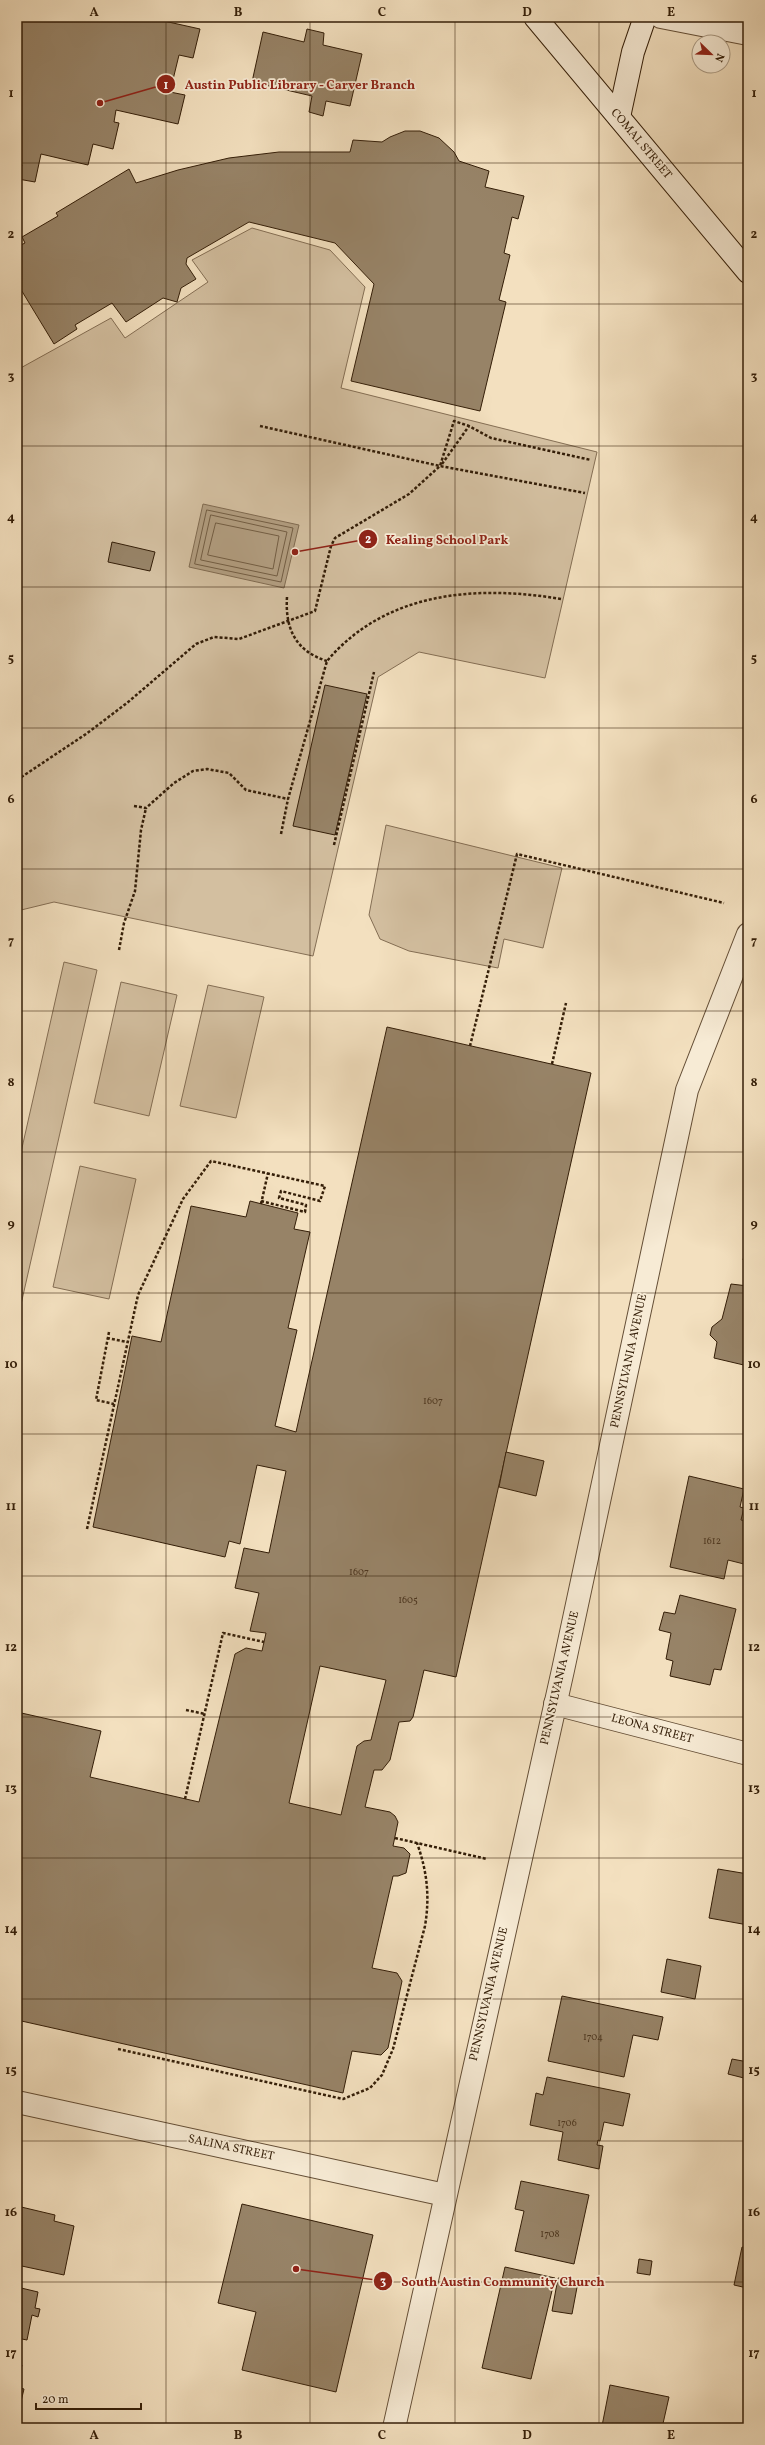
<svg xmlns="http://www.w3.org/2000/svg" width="765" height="2445" font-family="Vollkorn,serif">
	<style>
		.green { fill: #d3bfa0; stroke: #846e54 }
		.water { fill: #b29e81; stroke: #806b51 }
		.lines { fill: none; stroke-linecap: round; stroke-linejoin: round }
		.shore { stroke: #735e44; stroke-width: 1 }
		.building { fill: #978367; stroke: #341e08; fill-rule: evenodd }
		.street-casing { stroke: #644e36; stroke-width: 24 }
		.secondary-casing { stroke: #341e08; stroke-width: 24 }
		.path { stroke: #341e08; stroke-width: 2.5; stroke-dasharray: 3 2; stroke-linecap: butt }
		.street { stroke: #f7ebd5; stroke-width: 22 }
		.secondary { stroke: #f7ebd5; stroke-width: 22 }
		.grid { fill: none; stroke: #341e08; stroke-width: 1; stroke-opacity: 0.55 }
		.labels { text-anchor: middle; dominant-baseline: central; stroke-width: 3.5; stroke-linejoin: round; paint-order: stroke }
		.number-label { font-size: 10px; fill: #4d3720 }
		.street-label { font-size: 12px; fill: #341e08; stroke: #f7ebd5 }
		.leader { fill: none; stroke: #8f2418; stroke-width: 1.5 }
		.callout-dot { fill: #8f2418; stroke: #f7ebd5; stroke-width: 1.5 }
		.mark-label { font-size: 12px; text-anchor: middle; font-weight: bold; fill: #fff }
		.callout-label { font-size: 13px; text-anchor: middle; font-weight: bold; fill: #8f2418; stroke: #f7ebd5; stroke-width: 3.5; stroke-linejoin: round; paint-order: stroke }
		.neatline { fill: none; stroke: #341e08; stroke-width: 1.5 }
		.grid-label { font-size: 13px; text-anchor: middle; font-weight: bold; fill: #341e08 }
	</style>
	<rect width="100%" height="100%" fill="#f3e0bf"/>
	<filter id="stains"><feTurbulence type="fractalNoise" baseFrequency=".005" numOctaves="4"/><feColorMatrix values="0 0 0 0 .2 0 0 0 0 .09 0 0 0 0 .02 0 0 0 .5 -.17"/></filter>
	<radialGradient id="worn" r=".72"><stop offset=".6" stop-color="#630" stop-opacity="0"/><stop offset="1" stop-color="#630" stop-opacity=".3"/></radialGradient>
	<g class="green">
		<polygon points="252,228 330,250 365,287 341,388 597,452 545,678 419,652 378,677 313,956 54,902 17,911 17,370 111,318 125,338 208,282 192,260"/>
		<polygon points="386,825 562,868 543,948 504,939 498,968 409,951 380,939 369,915"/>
		<polygon points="64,962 97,970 17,1322 17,1170"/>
		<polygon points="121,982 177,995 149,1116 94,1103"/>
		<polygon points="208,985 264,997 236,1118 180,1106"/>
		<polygon points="80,1166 136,1179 109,1299 53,1287"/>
	</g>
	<polygon class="water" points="203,504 299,525 284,588 189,567"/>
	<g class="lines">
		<g class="shore">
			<polygon points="207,510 293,528 281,582 195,564"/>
			<polygon points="211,515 287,532 277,576 201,560"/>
			<polygon points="216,523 279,536 273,569 208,555"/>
		</g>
	</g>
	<g class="building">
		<polygon points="17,17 146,17 200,29 193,58 179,55 170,92 185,95 178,124 116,110 114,122 119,123 113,149 93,144 88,165 41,154 35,182 18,179 22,165 17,164"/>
		<polygon points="307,29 324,33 323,45 362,54 350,106 326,101 323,116 309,112 312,96 252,82 263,32 304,42"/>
		<polygon points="405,131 420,131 439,138 454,152 459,161 489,171 485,187 524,196 518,219 512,217 504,253 510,255 499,300 506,302 480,411 351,381 374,284 335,243 249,222 187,258 186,264 196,279 181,288 177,302 163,298 126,322 112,303 75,325 77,329 54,344 17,283 17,247 25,243 22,237 58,216 56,213 129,169 136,183 178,170 229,158 279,152 350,152 353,140 382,142 390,137"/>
		<polygon points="112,542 155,552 150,571 108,562"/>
		<polygon points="325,685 367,694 335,835 293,826"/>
		<path d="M387,1027L591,1073L456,1677L424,1670L413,1717L410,1721L399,1722L390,1760L382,1770H374L365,1807L390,1812L395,1816L398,1822L393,1846L404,1848L410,1854L406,1873L398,1876H393L372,1968L397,1973L402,1981L388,2048L381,2055L352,2051L343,2093L17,2020V1712L101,1731L90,1777L199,1802L235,1654L246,1648L262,1651L266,1633L250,1631L259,1593L235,1588L244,1548L269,1553L286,1471L257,1465L240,1544L229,1541L225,1557L93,1527L132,1336L161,1342L191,1206L246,1217L250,1201L298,1213L294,1229L310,1232L288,1328L297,1330L275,1426L296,1432ZM320,1666L386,1680L371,1740L364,1741L357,1746L341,1815L289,1803Z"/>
		<polygon points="748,1238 748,1261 743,1260"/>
		<polygon points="731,1284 748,1286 748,1366 714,1358 717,1342 710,1335 712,1327 722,1319"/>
		<polygon points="506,1452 544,1461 536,1496 499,1487"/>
		<polygon points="689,1476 744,1489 740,1507 744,1508 741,1520 748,1521 748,1565 728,1560 724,1579 670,1567"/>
		<polygon points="680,1595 736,1609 721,1670 714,1669 710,1685 670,1676 673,1661 666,1659 671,1633 659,1630 664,1612 675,1614"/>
		<polygon points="718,1869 748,1874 748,1925 709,1918"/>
		<polygon points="667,1959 701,1966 695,1999 661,1992"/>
		<polygon points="562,1996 663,2017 658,2040 633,2035 624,2077 548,2061"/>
		<polygon points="732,2059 748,2062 748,2079 728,2074"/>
		<polygon points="547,2077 630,2094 623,2126 604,2122 600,2141 598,2140 597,2145 603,2146 599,2169 558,2160 563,2132 530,2125 536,2093 543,2095"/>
		<polygon points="521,2181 589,2195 574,2264 515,2251 524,2211 515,2209"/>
		<polygon points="242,2204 373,2235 336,2392 242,2370 256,2312 218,2303"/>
		<polygon points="17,2206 55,2215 54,2221 74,2226 64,2275 17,2265"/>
		<polygon points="742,2247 748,2248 747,2288 734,2285"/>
		<polygon points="639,2259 652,2261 650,2275 637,2273"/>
		<polygon points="505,2267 555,2278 531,2379 482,2368"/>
		<polygon points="558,2278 578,2282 572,2314 552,2311"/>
		<polygon points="17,2287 38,2292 35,2308 40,2309 38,2317 32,2315 27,2340 17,2338"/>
		<polygon points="17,2364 22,2365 17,2387 24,2389 17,2418"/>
		<polygon points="610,2385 669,2397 662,2428 613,2428 602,2426"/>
	</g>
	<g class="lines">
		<defs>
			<g id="street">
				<polyline points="661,17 748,34"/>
				<polyline points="555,1704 748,1754"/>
				<polyline points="17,2102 445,2195"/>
				<polyline points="394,2428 563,1670 687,1090 748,934"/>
			</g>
			<g id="secondary">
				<polyline points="535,17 748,272"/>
				<polyline points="619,117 633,52 645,17"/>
			</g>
		</defs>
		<use href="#street" class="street-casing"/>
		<use href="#secondary" class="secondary-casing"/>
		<g class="path">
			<polyline points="260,426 440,466 585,493"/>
			<polyline points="442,464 469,426"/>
			<path d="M287,597C285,628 295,651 327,661"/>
			<polyline points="17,780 86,734 127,703 196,644 214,637 239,639 315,611 331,546 335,538 409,494 440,466 454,421 469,426 491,438 591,460"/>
			<polyline points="134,806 146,808 174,783 193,771 207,769 229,773 246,790 288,799"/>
			<path d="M281,834L288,799L327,661C386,591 477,585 561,599"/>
			<polyline points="334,845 374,672"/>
			<polyline points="119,950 124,923 135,891 141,830 146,808"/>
			<polyline points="470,1046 517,854 724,903"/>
			<polyline points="552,1064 566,1003"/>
			<polyline points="261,1204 268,1173"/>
			<polyline points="109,1332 96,1400 114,1404"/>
			<polyline points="107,1338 127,1342"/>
			<polyline points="87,1529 138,1295 183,1199 211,1161 325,1186 320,1201 281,1191 279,1198 306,1205 305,1212 261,1201"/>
			<polyline points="186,1710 205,1714"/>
			<polyline points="185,1799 223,1633 264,1642"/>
			<polyline points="395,1838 487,1859"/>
			<path d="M118,2049L343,2099L370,2088L382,2075L393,2049L425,1926C430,1896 427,1871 417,1843"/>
		</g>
		<use href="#street" class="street"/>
		<use href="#secondary" class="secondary"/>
	</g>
	<path class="grid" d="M166,17V2428M310,17V2428M455,17V2428M599,17V2428M17,163H748M17,304H748M17,446H748M17,587H748M17,728H748M17,869H748M17,1011H748M17,1152H748M17,1293H748M17,1434H748M17,1576H748M17,1717H748M17,1858H748M17,1999H748M17,2141H748M17,2282H748"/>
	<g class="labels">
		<g class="number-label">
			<text x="433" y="1401">1607</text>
			<text x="712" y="1541">1612</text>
			<text x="359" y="1572">1607</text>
			<text x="408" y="1600">1605</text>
			<text x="593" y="2037">1704</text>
			<text x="567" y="2123">1706</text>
			<text x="550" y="2234">1708</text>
		</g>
		<g class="street-label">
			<text transform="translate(641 144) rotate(50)">COMAL STREET</text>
			<text transform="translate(629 1361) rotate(-78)">PENNSYLVANIA AVENUE</text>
			<text transform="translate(560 1678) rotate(-77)">PENNSYLVANIA AVENUE</text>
			<text transform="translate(652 1729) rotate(15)">LEONA STREET</text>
			<text transform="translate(489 1994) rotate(-77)">PENNSYLVANIA AVENUE</text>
			<text transform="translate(231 2148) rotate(12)">SALINA STREET</text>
		</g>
	</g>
	<path class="leader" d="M100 103L166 84M295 552L368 539M296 2269L383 2281"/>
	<g class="callout-dot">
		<circle cx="100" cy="103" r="4"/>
		<circle cx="295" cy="552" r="4"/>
		<circle cx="296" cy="2269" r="4"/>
		<circle cx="166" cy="84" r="10"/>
		<circle cx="368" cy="539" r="10"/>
		<circle cx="383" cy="2281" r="10"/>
	</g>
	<g class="mark-label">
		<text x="166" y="89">1</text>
		<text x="368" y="543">2</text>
		<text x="383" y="2285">3</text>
	</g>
	<g class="callout-label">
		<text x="300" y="89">Austin Public Library - Carver Branch</text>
		<text x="447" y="544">Kealing School Park</text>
		<text x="503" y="2286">South Austin Community Church</text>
	</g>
	<rect width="765" height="2445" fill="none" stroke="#f3e0bf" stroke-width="44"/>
	<g transform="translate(711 54) rotate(113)"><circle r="19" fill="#f7ebd5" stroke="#a99983"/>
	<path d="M0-3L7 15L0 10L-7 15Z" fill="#8f2418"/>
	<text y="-6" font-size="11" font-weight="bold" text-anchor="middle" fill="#341e08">N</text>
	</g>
	<path d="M36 2403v6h105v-6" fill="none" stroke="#341e08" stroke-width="2"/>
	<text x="42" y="2403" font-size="12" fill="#341e08" stroke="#f7ebd5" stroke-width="3" paint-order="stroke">20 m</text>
	<rect x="22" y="22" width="721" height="2401" class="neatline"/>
	<g class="grid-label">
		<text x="94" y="16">A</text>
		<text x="238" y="16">B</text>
		<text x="382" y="16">C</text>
		<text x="527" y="16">D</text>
		<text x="671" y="16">E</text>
		<text x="11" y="97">1</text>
		<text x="754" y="97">1</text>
		<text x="11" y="238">2</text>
		<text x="754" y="238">2</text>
		<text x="11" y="380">3</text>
		<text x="754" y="380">3</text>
		<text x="11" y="521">4</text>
		<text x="754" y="521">4</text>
		<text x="11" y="662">5</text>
		<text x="754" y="662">5</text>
		<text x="11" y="803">6</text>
		<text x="754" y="803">6</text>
		<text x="11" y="945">7</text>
		<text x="754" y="945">7</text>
		<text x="11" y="1086">8</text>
		<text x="754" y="1086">8</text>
		<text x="11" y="1227">9</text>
		<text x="754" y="1227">9</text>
		<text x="11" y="1368">10</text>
		<text x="754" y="1368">10</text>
		<text x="11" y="1510">11</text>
		<text x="754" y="1510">11</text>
		<text x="11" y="1651">12</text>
		<text x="754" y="1651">12</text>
		<text x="11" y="1792">13</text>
		<text x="754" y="1792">13</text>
		<text x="11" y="1933">14</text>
		<text x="754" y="1933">14</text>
		<text x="11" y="2074">15</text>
		<text x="754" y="2074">15</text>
		<text x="11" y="2216">16</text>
		<text x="754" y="2216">16</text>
		<text x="11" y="2357">17</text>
		<text x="754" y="2357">17</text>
		<text x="94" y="2439">A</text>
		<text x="238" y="2439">B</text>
		<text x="382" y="2439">C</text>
		<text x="527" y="2439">D</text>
		<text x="671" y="2439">E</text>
	</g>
	<rect width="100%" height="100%" filter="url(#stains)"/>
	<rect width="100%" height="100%" fill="url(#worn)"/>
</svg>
